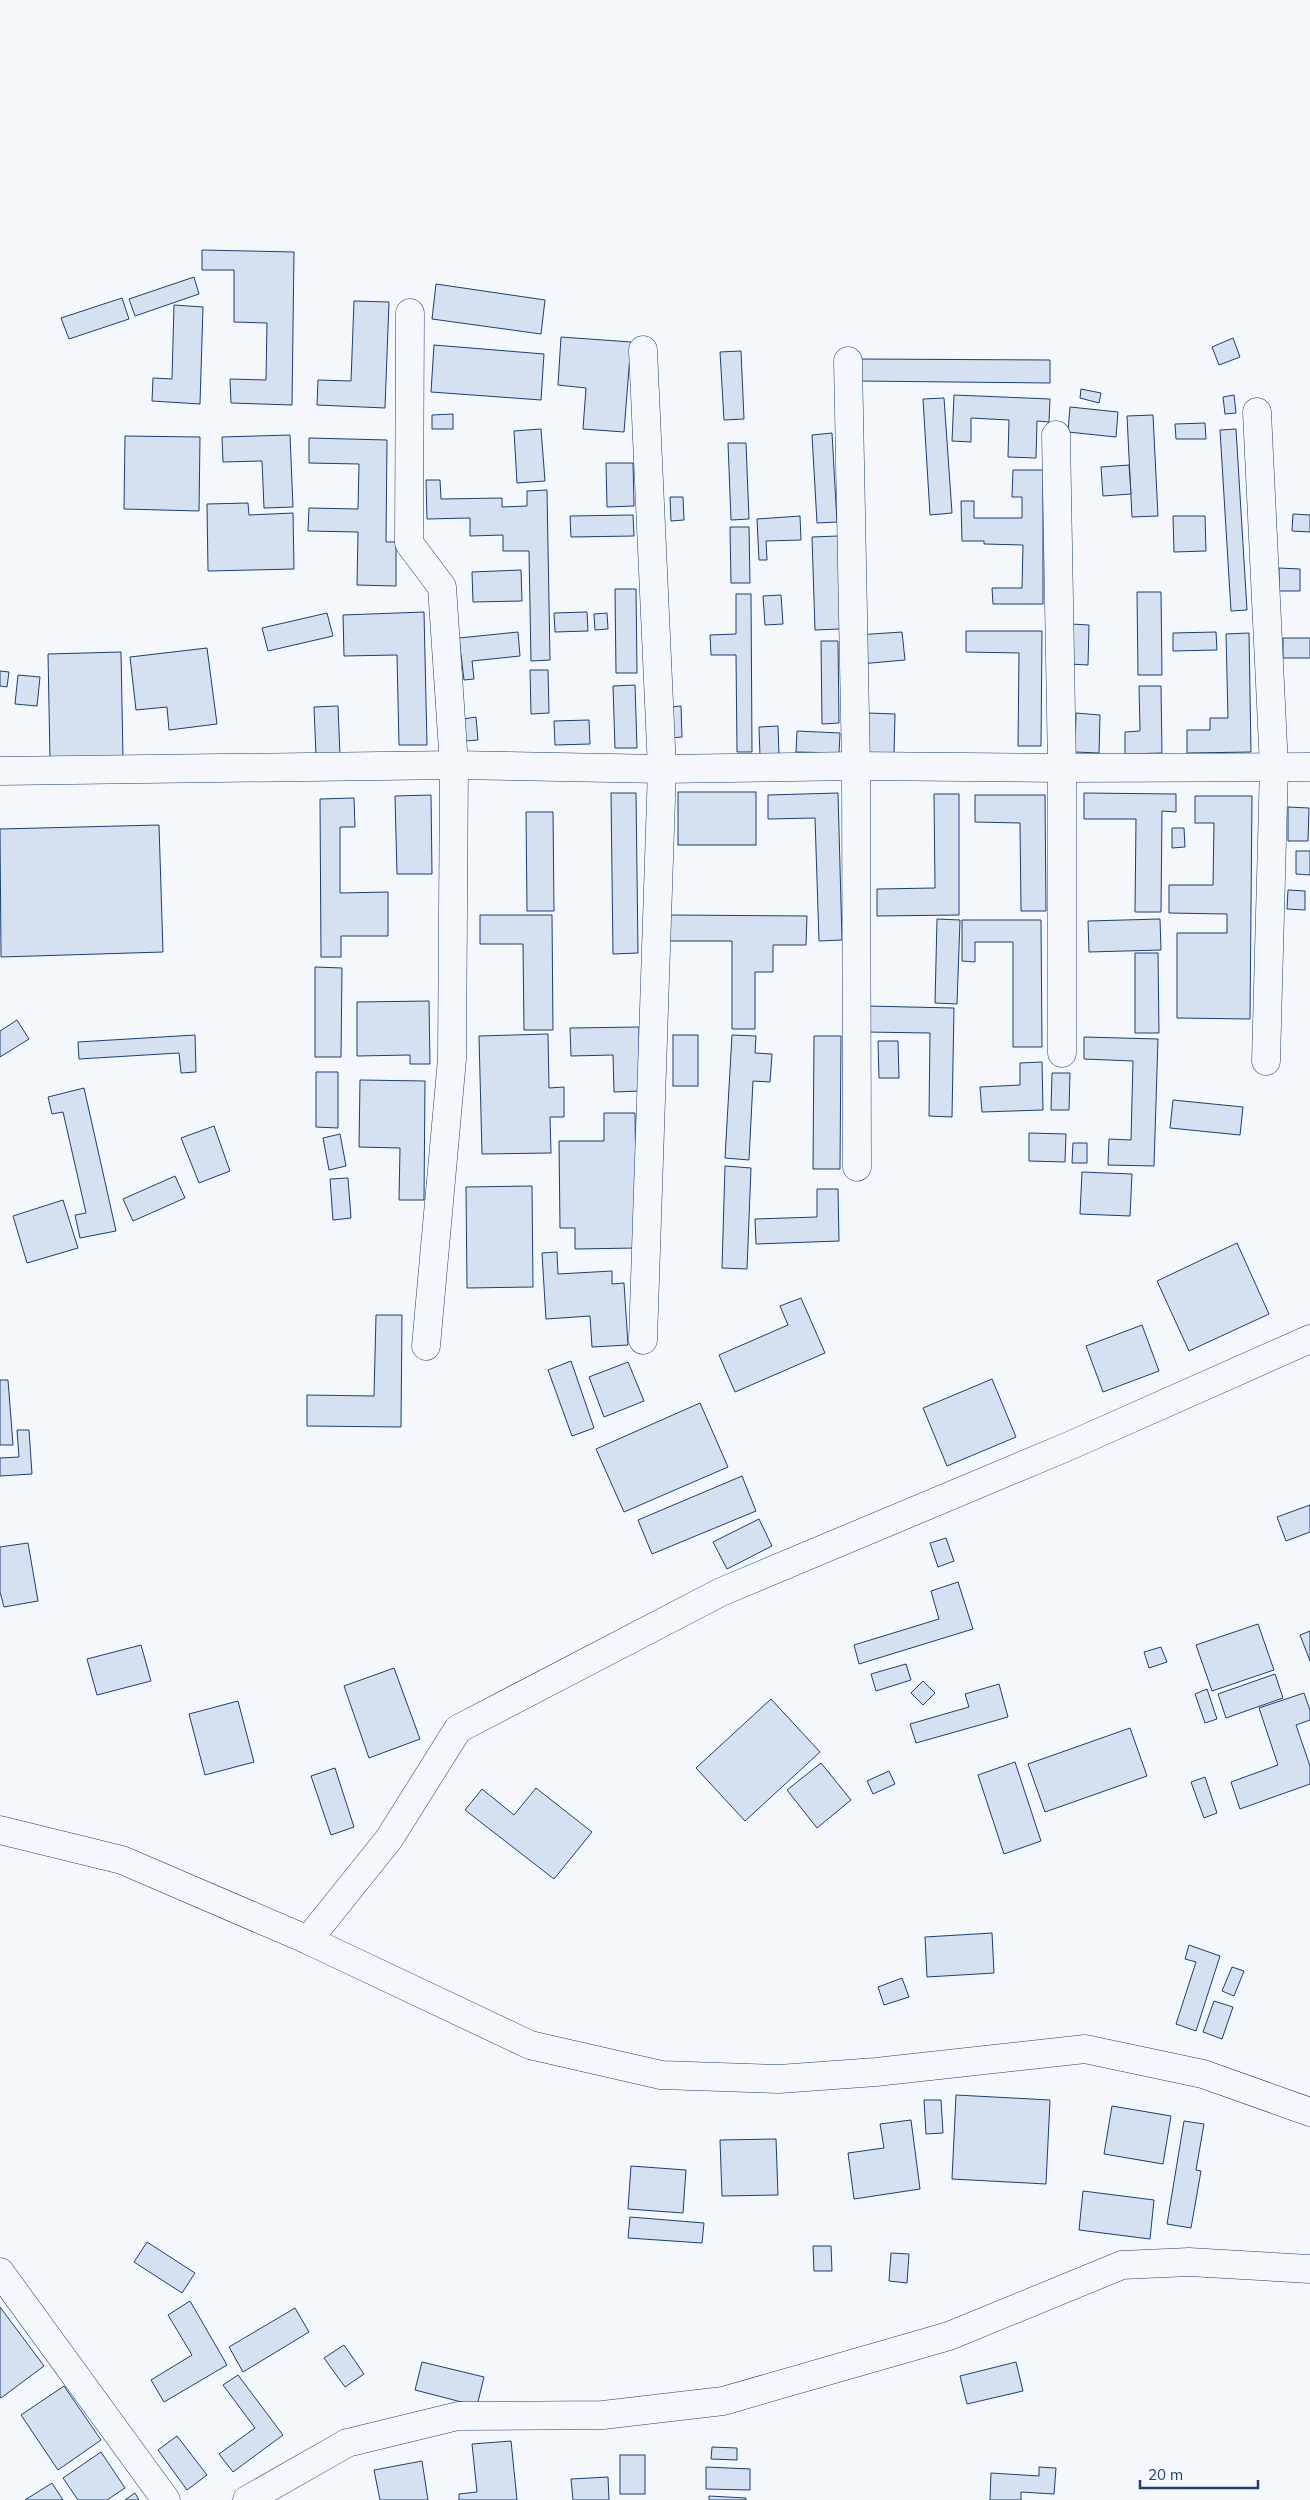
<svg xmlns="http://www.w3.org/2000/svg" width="1310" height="2500" font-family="Mulish,sans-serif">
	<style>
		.building { fill: #d5e0f0; stroke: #1d3f73 }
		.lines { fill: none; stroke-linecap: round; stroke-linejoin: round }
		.minor-casing { stroke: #1d3f73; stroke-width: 29 }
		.minor { stroke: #f4f7fb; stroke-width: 28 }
	</style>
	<rect width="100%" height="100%" fill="#f4f7fb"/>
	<g class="building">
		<polygon points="202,250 294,252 292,405 231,403 230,379 266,380 267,323 234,322 234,270 202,270"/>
		<polygon points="194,277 199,294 135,316 129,299"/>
		<polygon points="436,284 545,300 541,334 432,319"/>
		<polygon points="122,298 129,319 69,339 61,318"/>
		<polygon points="354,301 389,302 385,408 317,405 318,380 351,381"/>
		<polygon points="174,305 203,307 200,404 152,401 153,378 172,379"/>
		<polygon points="561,337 631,342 624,432 583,429 586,388 558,385"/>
		<polygon points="1233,338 1240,357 1219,365 1212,347"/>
		<polygon points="434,345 544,354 541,400 431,392"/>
		<polygon points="741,351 744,419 724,420 720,352"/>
		<polygon points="857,359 1050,360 1050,383 857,381"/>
		<polygon points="1081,389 1101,393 1099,403 1080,398"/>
		<polygon points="954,395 1050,399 1049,422 1037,421 1036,458 1008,457 1009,420 971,418 971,442 952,441"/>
		<polygon points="1234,395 1236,413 1225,414 1223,397"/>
		<polygon points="944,398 952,513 930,515 923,399"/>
		<polygon points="1070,407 1118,412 1116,437 1068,432"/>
		<polygon points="453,414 453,429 432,429 432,415"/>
		<polygon points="1153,415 1158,516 1132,517 1127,416"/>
		<polygon points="1205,423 1206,439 1176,439 1175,424"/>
		<polygon points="541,429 545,481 517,483 514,431"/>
		<polygon points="1236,429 1247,610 1231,611 1220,430"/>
		<polygon points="832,433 837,522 817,523 812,435"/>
		<polygon points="290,435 293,507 264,508 262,461 223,462 222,437"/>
		<polygon points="125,436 200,437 199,511 124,509"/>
		<polygon points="309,438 387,440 386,542 396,542 396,586 357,585 358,532 308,531 309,508 358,509 359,464 309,463"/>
		<polygon points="728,443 746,443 749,519 731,520"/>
		<polygon points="606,463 633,463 634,506 607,507"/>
		<polygon points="1129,465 1131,494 1103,496 1101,467"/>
		<polygon points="1013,470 1043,470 1043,604 993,604 992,588 1022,588 1023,545 984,544 984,541 962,541 961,501 974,501 974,518 1022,518 1022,497 1012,497"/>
		<polygon points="426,480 440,480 441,499 502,498 502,507 527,506 527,491 547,490 550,660 531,661 529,551 503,551 503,535 470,536 470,518 427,519"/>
		<polygon points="670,497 683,497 684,520 671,521"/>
		<polygon points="248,503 249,515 293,513 294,569 208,571 207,504"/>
		<polygon points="1293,514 1310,515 1310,532 1292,531"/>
		<polygon points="633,515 634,536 571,537 570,516"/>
		<polygon points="800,516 801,540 766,541 767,560 759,560 757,519"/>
		<polygon points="1173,516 1205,516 1206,551 1174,552"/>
		<polygon points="730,527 749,527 750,583 731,583"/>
		<polygon points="838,536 840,629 815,630 812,537"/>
		<polygon points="1279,568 1300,569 1300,591 1279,591"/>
		<polygon points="521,570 522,601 473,602 472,572"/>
		<polygon points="615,589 636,589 637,673 616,673"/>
		<polygon points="1137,592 1161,592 1162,675 1138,675"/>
		<polygon points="736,594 751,594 752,752 737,752 736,655 711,655 710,635 736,634"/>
		<polygon points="781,595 783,624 765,625 763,596"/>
		<polygon points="424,612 427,745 399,745 397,655 344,656 343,615"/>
		<polygon points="587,612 588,631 555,632 554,613"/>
		<polygon points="327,613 333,636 268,651 262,628"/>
		<polygon points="607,613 608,629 595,630 594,614"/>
		<polygon points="1071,624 1089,625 1088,665 1069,664"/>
		<polygon points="966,631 1042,631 1041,746 1018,746 1019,653 966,652"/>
		<polygon points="518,632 520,656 472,661 474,679 464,680 459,638"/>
		<polygon points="902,632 905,660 860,664 857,635"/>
		<polygon points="1216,632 1217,650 1173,651 1173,633"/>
		<polygon points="1249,633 1251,752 1187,753 1187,730 1210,730 1210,718 1228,718 1226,634"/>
		<rect x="1283" y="638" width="27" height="20"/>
		<polygon points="821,641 838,641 839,723 822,724"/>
		<polygon points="207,648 217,724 169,730 167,707 136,710 130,657"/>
		<polygon points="121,652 123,758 50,760 48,654"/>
		<polygon points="530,670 548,670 549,713 531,714"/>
		<polygon points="0,671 9,672 7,687 0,686"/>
		<polygon points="18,675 40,677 37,706 15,704"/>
		<polygon points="635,685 637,748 615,748 613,686"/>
		<polygon points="1139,686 1161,686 1162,753 1125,754 1125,732 1140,731"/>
		<polygon points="338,706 340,756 316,756 314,707"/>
		<polygon points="681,706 682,737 671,738 670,707"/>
		<polygon points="868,713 895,714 894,753 867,753"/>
		<polygon points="1076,713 1100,715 1099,753 1075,752"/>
		<polygon points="476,717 478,740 465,741 463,719"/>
		<polygon points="589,720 590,744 555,745 554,721"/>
		<polygon points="778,726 779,756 760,757 759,727"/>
		<polygon points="797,731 840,733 839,753 796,752"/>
		<rect x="678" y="792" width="78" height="53"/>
		<polygon points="611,793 636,793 638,953 613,954"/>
		<polygon points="838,793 842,940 819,941 815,818 768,819 768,795"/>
		<polygon points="1084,793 1176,794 1176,812 1162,811 1161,912 1135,912 1136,819 1084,819"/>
		<polygon points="934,794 959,794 959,915 877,916 877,889 935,888"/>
		<polygon points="431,795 432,874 397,874 395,796"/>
		<polygon points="975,795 1045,795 1046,911 1021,911 1020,823 975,822"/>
		<polygon points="1195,796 1252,796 1250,1019 1177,1018 1177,933 1227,933 1227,914 1169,913 1169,885 1213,885 1214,823 1195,823"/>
		<polygon points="354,798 355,827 340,827 340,893 388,892 388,936 341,936 341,957 321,957 320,799"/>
		<polygon points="1288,807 1309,808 1308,841 1288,841"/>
		<polygon points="526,812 553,812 554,911 527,911"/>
		<polygon points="159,825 163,952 1,957 0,829"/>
		<polygon points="1172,828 1184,828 1185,847 1172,848"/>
		<polygon points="1296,851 1310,851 1310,875 1296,874"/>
		<polygon points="1288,890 1305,891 1305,910 1287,909"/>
		<polygon points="480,915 552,915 553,1030 524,1030 523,944 480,944"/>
		<polygon points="669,915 807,916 806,945 773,945 773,972 755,972 755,1029 732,1029 732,941 668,941"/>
		<polygon points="937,919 960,920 957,1004 935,1003"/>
		<polygon points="1160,919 1161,950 1089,952 1088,921"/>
		<polygon points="962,920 1041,920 1042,1047 1013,1047 1013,942 975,942 975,962 962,961"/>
		<polygon points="1135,953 1158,953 1159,1033 1135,1033"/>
		<polygon points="315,967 342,968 341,1057 315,1057"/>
		<polygon points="429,1001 430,1064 410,1064 410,1055 357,1056 357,1002"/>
		<polygon points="866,1006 954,1008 952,1117 929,1116 930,1033 865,1032"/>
		<polygon points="17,1020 29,1039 0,1057 0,1031"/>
		<polygon points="639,1027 640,1091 614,1092 613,1055 571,1056 570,1028"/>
		<polygon points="548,1034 549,1088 564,1087 564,1117 550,1117 551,1153 482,1154 479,1036"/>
		<polygon points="195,1035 196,1072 181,1073 179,1053 79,1059 78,1042"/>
		<rect x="673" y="1035" width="25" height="51"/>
		<polygon points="732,1035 756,1036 755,1053 772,1054 770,1082 753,1081 749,1160 725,1158"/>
		<polygon points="814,1036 841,1036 840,1169 813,1169"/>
		<polygon points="1084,1037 1158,1039 1154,1166 1108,1165 1109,1139 1131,1140 1133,1061 1084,1059"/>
		<polygon points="878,1041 898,1041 899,1078 879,1078"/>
		<polygon points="1042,1062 1043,1110 982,1112 980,1087 1020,1085 1020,1063"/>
		<polygon points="316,1072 338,1072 338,1128 316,1127"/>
		<polygon points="1052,1073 1070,1073 1069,1110 1051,1110"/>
		<polygon points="360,1080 425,1081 424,1200 399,1200 400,1148 359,1147"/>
		<polygon points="84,1088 116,1231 80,1238 75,1215 86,1213 63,1112 52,1114 48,1097"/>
		<polygon points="1173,1100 1243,1107 1240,1135 1170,1128"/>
		<polygon points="604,1113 635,1113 637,1248 575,1249 575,1228 560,1228 559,1141 604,1141"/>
		<polygon points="214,1126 230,1171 199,1183 181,1138"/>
		<polygon points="1029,1133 1066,1134 1065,1162 1029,1161"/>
		<polygon points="340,1134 346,1166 329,1170 323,1138"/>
		<polygon points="1073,1143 1087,1143 1087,1163 1072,1163"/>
		<polygon points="725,1166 751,1168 747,1269 722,1268"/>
		<polygon points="1082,1172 1132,1174 1130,1216 1080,1214"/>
		<polygon points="175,1176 185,1198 133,1221 123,1199"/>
		<polygon points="348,1178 351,1218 333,1220 330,1179"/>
		<polygon points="532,1186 533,1287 467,1288 466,1187"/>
		<polygon points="817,1189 838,1189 839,1241 756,1244 755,1219 817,1217"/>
		<polygon points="63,1200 78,1248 27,1263 13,1216"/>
		<polygon points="1237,1243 1269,1314 1189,1351 1157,1281"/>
		<polygon points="557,1252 558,1274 612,1271 612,1284 624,1283 628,1345 592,1347 590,1316 546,1319 542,1253"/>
		<polygon points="801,1298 825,1353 735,1392 719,1355 788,1325 780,1306"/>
		<polygon points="376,1315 402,1315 401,1427 307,1426 307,1395 374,1396"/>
		<polygon points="1142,1325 1159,1371 1103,1392 1086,1346"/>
		<polygon points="571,1361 594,1428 572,1436 548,1370"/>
		<polygon points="628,1362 644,1401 604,1417 589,1377"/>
		<polygon points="992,1379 1016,1437 947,1466 923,1408"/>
		<polygon points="0,1380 8,1380 13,1445 0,1445"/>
		<polygon points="700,1403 728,1467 624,1512 596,1449"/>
		<polygon points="17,1430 29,1430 32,1474 0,1476 0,1458 19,1457"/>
		<polygon points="742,1476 756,1511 652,1554 638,1520"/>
		<polygon points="1310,1505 1310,1532 1286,1541 1277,1517"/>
		<polygon points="759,1519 772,1546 727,1569 713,1542"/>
		<polygon points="946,1538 954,1561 938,1567 930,1543"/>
		<polygon points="28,1543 38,1601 4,1607 0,1592 0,1547"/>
		<polygon points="958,1582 973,1629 859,1664 854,1645 939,1619 931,1591"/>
		<polygon points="1258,1624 1274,1670 1212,1691 1196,1645"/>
		<polygon points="1310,1631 1310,1661 1300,1635"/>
		<polygon points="141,1645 151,1681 97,1695 87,1659"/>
		<polygon points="1161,1647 1167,1662 1149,1668 1144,1652"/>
		<polygon points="906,1664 911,1680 876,1691 871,1674"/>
		<polygon points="394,1668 420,1739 369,1758 344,1686"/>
		<polygon points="1275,1674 1283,1698 1226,1718 1218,1694"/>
		<polygon points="923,1681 935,1693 923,1705 911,1693"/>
		<polygon points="999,1684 1008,1717 916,1743 910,1724 969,1707 965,1694"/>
		<polygon points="1207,1689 1217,1719 1205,1723 1195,1694"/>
		<polygon points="1304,1693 1310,1710 1310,1720 1296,1725 1310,1766 1310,1784 1240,1809 1231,1782 1278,1765 1259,1708"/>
		<polygon points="771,1699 820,1752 745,1821 696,1768"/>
		<polygon points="238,1701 254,1762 205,1775 189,1714"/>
		<polygon points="1130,1728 1147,1776 1045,1812 1028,1764"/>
		<polygon points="1015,1762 1041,1841 1004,1854 978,1775"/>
		<polygon points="821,1763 851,1800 817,1828 787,1790"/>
		<polygon points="335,1768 354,1827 331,1835 311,1776"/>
		<polygon points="889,1771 895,1784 873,1794 867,1781"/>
		<polygon points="1205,1777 1217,1813 1204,1818 1191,1782"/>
		<polygon points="536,1788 592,1832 554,1879 465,1810 482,1789 514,1815"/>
		<polygon points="992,1933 994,1973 927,1977 925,1937"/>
		<polygon points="1189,1945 1220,1956 1196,2031 1176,2024 1196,1962 1185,1959"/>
		<polygon points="1232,1967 1244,1971 1234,1996 1222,1991"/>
		<polygon points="902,1978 909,1997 884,2005 878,1987"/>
		<polygon points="1214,2001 1233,2007 1222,2039 1203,2032"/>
		<polygon points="956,2095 1050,2100 1046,2184 952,2179"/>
		<polygon points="924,2100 941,2100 943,2133 926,2134"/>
		<polygon points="1112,2106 1171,2116 1163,2164 1104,2154"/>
		<polygon points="911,2120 920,2189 854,2199 848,2153 884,2148 880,2124"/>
		<polygon points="1184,2121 1204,2124 1196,2170 1201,2171 1191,2228 1167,2224"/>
		<polygon points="776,2139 778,2195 722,2196 720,2140"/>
		<polygon points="631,2166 686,2170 683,2213 628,2209"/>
		<polygon points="1083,2191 1154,2200 1150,2239 1079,2230"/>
		<polygon points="630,2217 704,2223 702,2243 628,2238"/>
		<polygon points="147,2242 195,2273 182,2293 134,2262"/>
		<polygon points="813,2246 831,2246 832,2271 814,2271"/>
		<polygon points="891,2253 909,2254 907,2283 889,2281"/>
		<polygon points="190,2301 227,2365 164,2402 151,2380 192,2355 168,2315"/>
		<polygon points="0,2307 44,2366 1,2398 0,2397"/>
		<polygon points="295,2308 309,2332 243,2372 229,2347"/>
		<polygon points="344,2345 364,2374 345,2387 324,2358"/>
		<polygon points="422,2362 484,2377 477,2406 415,2390"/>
		<polygon points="1016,2362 1023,2391 967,2404 960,2376"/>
		<polygon points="238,2375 283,2435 233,2472 219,2454 255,2428 223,2385"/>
		<polygon points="64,2386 101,2440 58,2470 21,2415"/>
		<polygon points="177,2436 207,2475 187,2490 158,2450"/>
		<polygon points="511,2441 517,2500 459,2500 459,2494 477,2492 472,2444"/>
		<polygon points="712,2447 737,2448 737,2460 711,2459"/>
		<polygon points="101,2452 125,2488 107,2500 78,2500 63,2478"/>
		<rect x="620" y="2455" width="25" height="39"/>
		<polygon points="422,2461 428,2500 380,2500 374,2470"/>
		<polygon points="706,2467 750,2469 750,2490 706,2489"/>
		<polygon points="1039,2467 1056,2468 1054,2494 1021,2492 1021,2500 990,2500 991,2473 1039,2476"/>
		<polygon points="608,2477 609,2500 573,2500 571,2479"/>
		<polygon points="52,2483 63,2500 25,2500"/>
		<polygon points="135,2493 139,2500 125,2500"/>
		<polygon points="709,2496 746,2498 746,2500 709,2500"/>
	</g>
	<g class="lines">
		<defs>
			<g id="minor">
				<polyline points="410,313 409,543 442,587 454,765 452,1059 426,1346"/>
				<polyline points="848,361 856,766 857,1167"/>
				<polyline points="1257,412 1274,767 1266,1061"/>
				<polyline points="1056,435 1062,768 1062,1053"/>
				<polyline points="0,771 454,765 662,769 856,766 1062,768 1310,767"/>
				<polyline points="643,1340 662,769 643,350"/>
				<polyline points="0,1830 122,1860 308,1940 389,1839 458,1729 721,1592 1069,1446 1310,1339"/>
				<polyline points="308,1940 530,2045 661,2075 779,2079 876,2072 1085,2049 1203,2074 1310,2112"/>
				<polyline points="0,2272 166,2500"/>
				<polyline points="247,2500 347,2443 458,2416 603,2415 723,2401 949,2336 1122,2265 1189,2262 1310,2269"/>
			</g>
		</defs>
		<use href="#minor" class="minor-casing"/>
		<use href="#minor" class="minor"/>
	</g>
	<path d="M1140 2480v8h118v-8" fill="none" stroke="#1d3f73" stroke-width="2.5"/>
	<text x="1148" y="2480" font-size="15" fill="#1d3f73" stroke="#f4f7fb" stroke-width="4" paint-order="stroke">20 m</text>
</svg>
